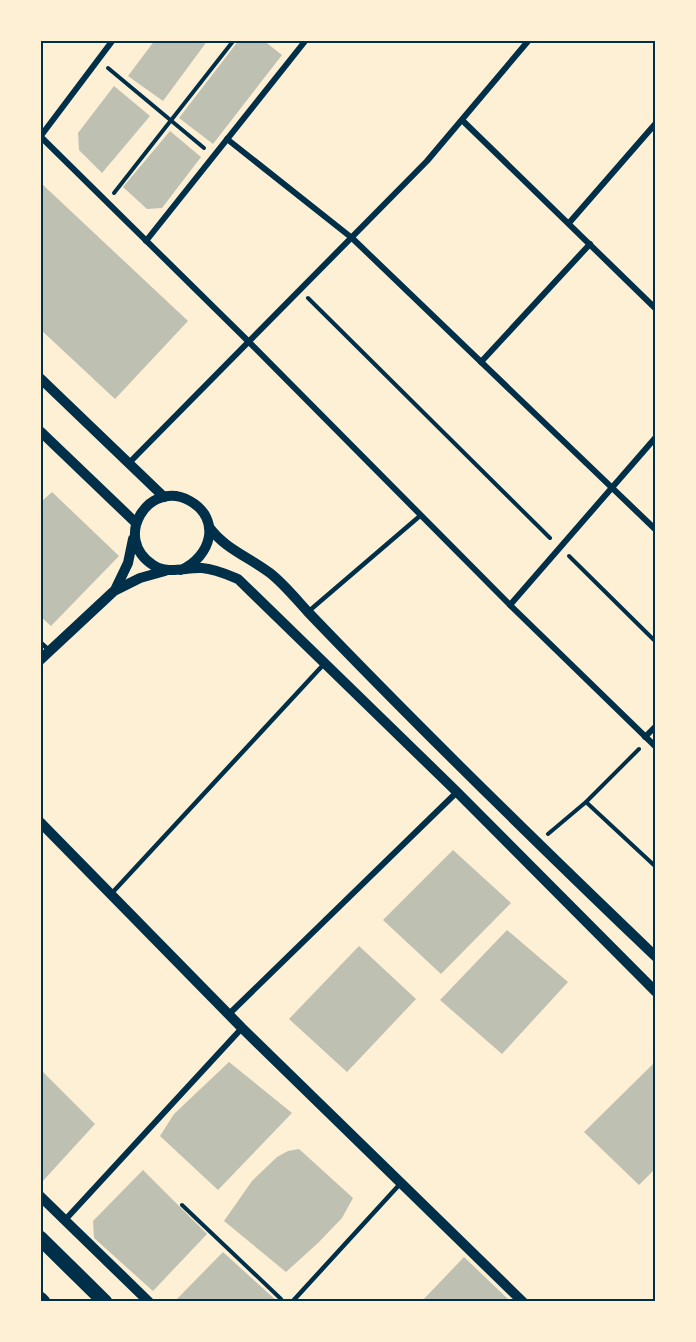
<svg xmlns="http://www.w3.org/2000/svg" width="696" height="1342" font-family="Rubik,sans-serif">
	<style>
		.building { fill: #bec0b2 }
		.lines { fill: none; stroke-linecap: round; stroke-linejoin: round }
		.path { stroke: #003049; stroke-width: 4 }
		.service { stroke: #003049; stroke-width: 4.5 }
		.minor { stroke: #003049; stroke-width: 6 }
		.tertiary { stroke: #003049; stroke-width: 10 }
		.primary { stroke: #003049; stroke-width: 15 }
		.neatline { fill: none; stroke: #003049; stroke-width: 2 }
	</style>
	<rect width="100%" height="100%" fill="#fdf0d5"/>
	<g class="building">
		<polygon points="155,40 208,40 163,101 128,76"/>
		<polygon points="239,40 263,40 282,55 213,144 179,118"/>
		<polygon points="114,86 150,116 102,173 79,150 78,133"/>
		<polygon points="170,131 201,157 162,208 147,209 123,187"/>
		<polygon points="43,185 188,321 115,399 40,329 40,188"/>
		<polygon points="52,492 119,556 51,626 40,616 40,503"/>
		<polygon points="453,850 511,903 441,974 383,920"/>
		<polygon points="507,930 568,982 502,1054 440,1000"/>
		<polygon points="359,946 416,999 347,1072 289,1019"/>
		<polygon points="229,1062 292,1113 218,1190 160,1136 174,1114"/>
		<polygon points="653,1064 656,1066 656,1168 639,1185 584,1132"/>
		<polygon points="40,1069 95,1124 42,1182 40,1181"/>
		<polygon points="299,1149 353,1198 342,1218 318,1243 286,1272 224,1221 252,1181 277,1157 288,1151"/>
		<polygon points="143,1170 207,1234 153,1291 94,1238 93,1221"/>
		<polygon points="223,1252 278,1302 174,1302"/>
		<polygon points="464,1257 511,1302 421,1302"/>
	</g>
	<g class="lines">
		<g class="path">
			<polyline points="433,41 433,40"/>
			<polyline points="108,68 204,148"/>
			<polyline points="114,193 234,40"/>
			<polyline points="308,298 550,538"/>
			<polyline points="569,556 656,642"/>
			<polyline points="586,802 656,867"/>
			<polyline points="548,834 586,802 639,749"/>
			<polyline points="182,1205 281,1299"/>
		</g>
		<g class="service">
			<polyline points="309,611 421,515"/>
			<polyline points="40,642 50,651"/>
			<polyline points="112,893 324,664"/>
			<polyline points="292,1302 400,1184"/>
		</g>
		<g class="minor">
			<polyline points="463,121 656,309"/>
			<polyline points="40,137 113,40"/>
			<polyline points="41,137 248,341 510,605 656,747"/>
			<polyline points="227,139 352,238 656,530"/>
			<polyline points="569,223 656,123"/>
			<polyline points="146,241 306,40"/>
			<polyline points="481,362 590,244"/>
			<polyline points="128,464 427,161 529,40"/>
			<polyline points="510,605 656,437"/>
			<polyline points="645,737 656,726"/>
			<polyline points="229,1014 457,792"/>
			<polyline points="65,1220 242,1028"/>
		</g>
		<g class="tertiary">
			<polyline points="40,378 164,497"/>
			<polyline points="40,431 136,523"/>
			<path d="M209,527C225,549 249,557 270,573C284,584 296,599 308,612C421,730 538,844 656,957"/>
			<path d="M181,570C211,557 222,519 190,501C148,478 112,539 153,565C168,575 186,567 202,568C215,569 226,574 238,579L457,792L656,992"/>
			<polyline points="116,588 128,563 133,539"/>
			<polyline points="40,660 114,591 140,578 165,571"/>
			<polyline points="40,822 242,1028 523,1302"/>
			<polyline points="40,1196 149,1302"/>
		</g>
		<g class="primary">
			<polyline points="40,1238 105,1302"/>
			<polyline points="40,1299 43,1302"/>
		</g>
	</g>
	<rect width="696" height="1342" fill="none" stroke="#fdf0d5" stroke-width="84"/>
	<rect x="42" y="42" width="612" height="1258" class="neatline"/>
</svg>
